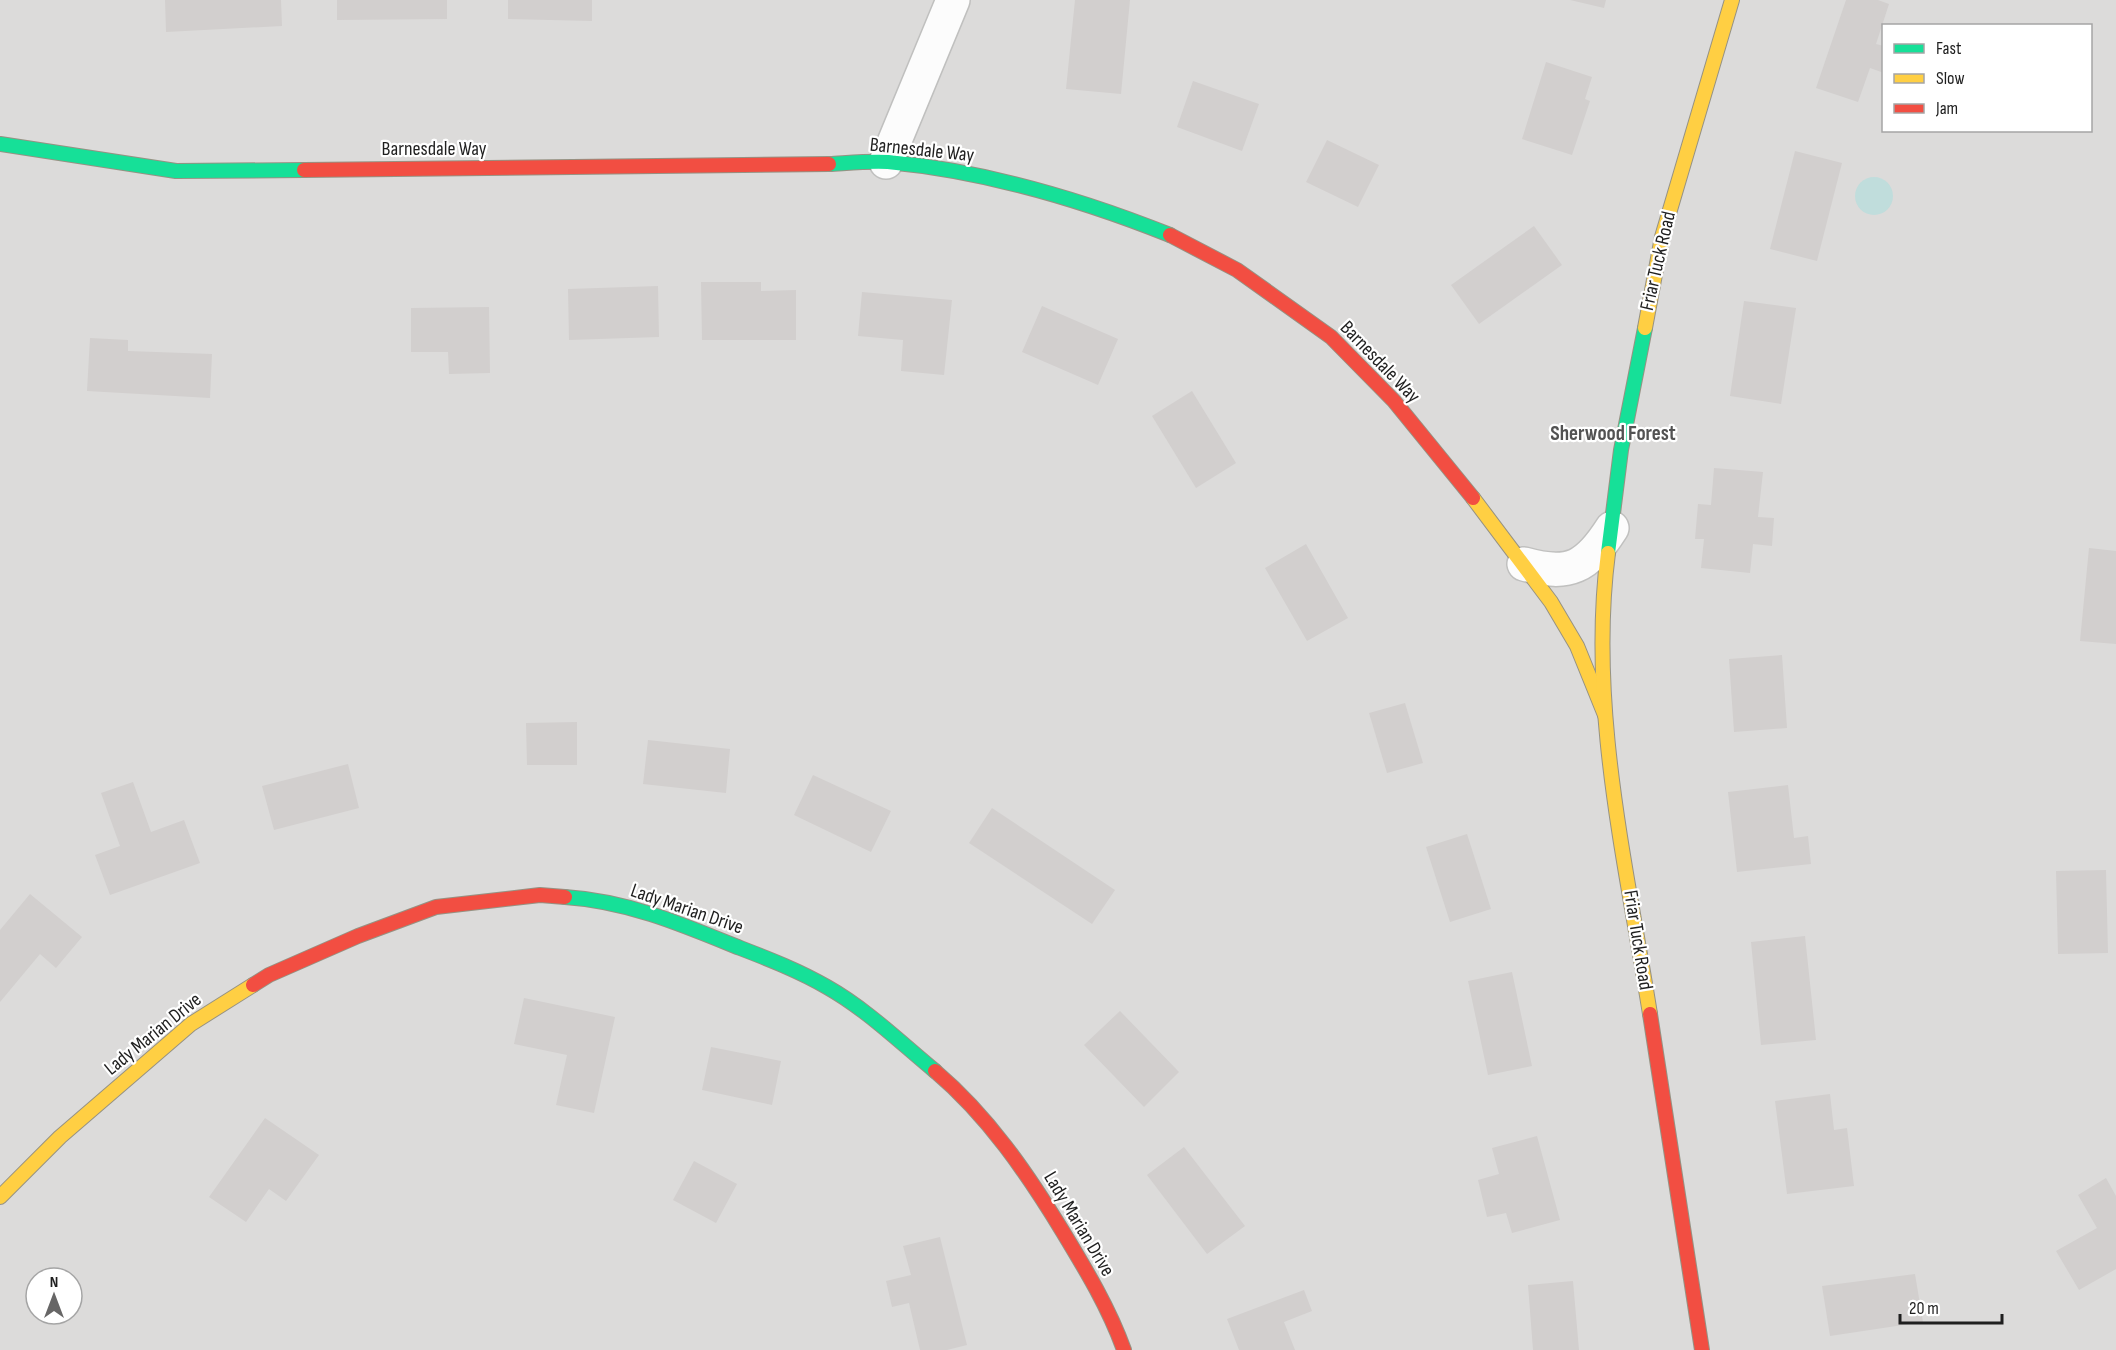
<svg xmlns="http://www.w3.org/2000/svg" width="2116" height="1350" font-family="'Sofia Sans Condensed',sans-serif">
	<style>
		.residential { fill: #dcdbda; fill-rule: evenodd }
		.water { fill: #c0dddc }
		.building { fill: #d2cfce }
		.lines { fill: none; stroke-linecap: round; stroke-linejoin: round }
		.street-casing { stroke: #c0c0bf; stroke-width: 36 }
		.fast-casing { stroke: #969283; stroke-width: 16 }
		.slow-casing { stroke: #969283; stroke-width: 16 }
		.jam-casing { stroke: #969283; stroke-width: 16 }
		.street { stroke: #fcfcfc; stroke-width: 33 }
		.fast { stroke: #16e098; stroke-width: 14 }
		.slow { stroke: #ffcf43; stroke-width: 14 }
		.jam { stroke: #f24e42; stroke-width: 14 }
		.labels { text-anchor: middle; dominant-baseline: central; stroke-width: 4.5; stroke-linejoin: round; paint-order: stroke }
		.street-label { font-size: 20px; fill: #1f1f1f; stroke: #fff }
		.neighbourhood-label { font-size: 21px; font-weight: bold; fill: #525252; stroke: #fff }
	</style>
	<rect width="100%" height="100%" fill="#edebe9"/>
	<path class="residential" d="M0,0H2116V1350H0ZM1884,26H2090V130H1884ZM36,1278H72V1314H36Z"/>
	<circle class="water" cx="1874" cy="196" r="19"/>
	<g class="building">
		<polygon points="165,0 281,0 282,26 166,32"/>
		<polygon points="337,0 447,0 447,19 337,20"/>
		<polygon points="508,0 592,0 592,21 508,19"/>
		<polygon points="1075,0 1130,0 1121,94 1066,89"/>
		<polygon points="1570,0 1606,0 1604,8"/>
		<polygon points="1846,0 1878,0 1889,4 1876,44 1884,46 1884,73 1870,68 1858,102 1816,88"/>
		<polygon points="1546,62 1592,77 1585,99 1590,101 1572,155 1522,139"/>
		<polygon points="1193,81 1259,104 1242,151 1177,127"/>
		<polygon points="1327,140 1379,165 1358,207 1306,182"/>
		<polygon points="1795,151 1842,163 1817,261 1770,249"/>
		<polygon points="1534,226 1562,265 1479,324 1451,285"/>
		<polygon points="701,282 761,282 761,291 796,290 796,340 702,340"/>
		<polygon points="658,286 659,337 569,340 568,289"/>
		<polygon points="862,292 952,300 944,375 901,371 903,340 858,336"/>
		<polygon points="1744,301 1796,308 1781,404 1730,396"/>
		<polygon points="1042,306 1118,339 1098,385 1022,352"/>
		<polygon points="489,307 490,373 449,374 448,352 411,352 411,308"/>
		<polygon points="90,338 128,340 128,351 212,354 210,398 87,391"/>
		<polygon points="1192,391 1236,463 1196,488 1152,416"/>
		<polygon points="1714,468 1763,472 1758,517 1774,518 1772,546 1753,544 1750,573 1701,568 1704,539 1695,539 1698,504 1711,505"/>
		<polygon points="1306,544 1348,618 1307,641 1265,568"/>
		<polygon points="2089,548 2116,551 2116,644 2080,641"/>
		<polygon points="1782,655 1787,728 1734,732 1729,659"/>
		<polygon points="1405,703 1423,763 1387,773 1369,713"/>
		<polygon points="577,722 577,765 527,765 526,723"/>
		<polygon points="648,740 730,749 726,793 643,784"/>
		<polygon points="348,764 359,808 274,830 262,786"/>
		<polygon points="813,775 891,811 871,852 794,815"/>
		<polygon points="133,782 151,832 184,820 200,863 110,895 95,855 120,846 101,793"/>
		<polygon points="1788,785 1794,838 1808,836 1811,864 1737,872 1728,792"/>
		<polygon points="992,808 1115,890 1092,924 969,843"/>
		<polygon points="1467,834 1491,909 1450,922 1426,847"/>
		<polygon points="2106,870 2108,953 2058,954 2056,871"/>
		<polygon points="30,894 82,937 56,968 40,954 0,1002 0,930"/>
		<polygon points="1805,936 1816,1040 1761,1045 1751,942"/>
		<polygon points="1512,972 1532,1066 1488,1075 1468,981"/>
		<polygon points="524,998 615,1017 594,1113 556,1105 567,1055 514,1044"/>
		<polygon points="1120,1011 1179,1072 1144,1107 1084,1045"/>
		<polygon points="711,1047 781,1061 772,1105 702,1090"/>
		<polygon points="1830,1094 1834,1130 1847,1128 1854,1186 1787,1194 1775,1101"/>
		<polygon points="265,1118 319,1155 286,1201 269,1189 246,1222 209,1197"/>
		<polygon points="1537,1136 1560,1220 1512,1233 1506,1213 1487,1217 1478,1180 1499,1174 1492,1148"/>
		<polygon points="1184,1147 1245,1226 1207,1254 1147,1175"/>
		<polygon points="694,1161 737,1184 716,1223 673,1200"/>
		<polygon points="2106,1178 2116,1196 2116,1269 2079,1290 2056,1251 2097,1228 2078,1195"/>
		<polygon points="940,1237 967,1345 947,1350 920,1350 909,1303 892,1307 886,1281 911,1275 903,1246"/>
		<polygon points="1915,1274 1923,1322 1830,1336 1822,1286"/>
		<polygon points="1573,1281 1579,1350 1533,1350 1528,1285"/>
		<polygon points="1304,1290 1312,1311 1284,1322 1295,1350 1239,1350 1227,1319"/>
	</g>
	<g class="lines">
		<defs>
			<g id="street">
				<polyline points="886,162 953,0"/>
				<path d="M1524,564C1570,577 1587,567 1612,528"/>
			</g>
			<g id="fast">
				<polyline points="0,144 176,171 304,170"/>
				<path d="M829,164C848,163 869,161 888,162C985,171 1080,199 1170,235"/>
				<polyline points="1608,553 1621,450 1645,328"/>
				<path d="M565,897C626,901 679,923 735,946C766,958 798,970 827,987C866,1009 900,1042 935,1071"/>
			</g>
			<g id="slow">
				<polyline points="1645,328 1662,237 1732,0"/>
				<polyline points="1473,498 1551,602 1577,646 1605,715"/>
				<path d="M1608,553C1588,706 1626,863 1650,1014"/>
				<polyline points="0,1197 60,1137 191,1024 253,985"/>
			</g>
			<g id="jam">
				<polyline points="304,170 829,164"/>
				<polyline points="1170,235 1237,270 1331,337 1394,401 1473,498"/>
				<polyline points="253,985 269,975 358,936 436,907 540,895 565,897"/>
				<polyline points="1650,1014 1702,1350"/>
				<path d="M935,1071C988,1116 1027,1173 1063,1232C1086,1270 1109,1308 1124,1350"/>
			</g>
		</defs>
		<use href="#street" class="street-casing"/>
		<use href="#fast" class="fast-casing"/>
		<use href="#slow" class="slow-casing"/>
		<use href="#jam" class="jam-casing"/>
		<use href="#street" class="street"/>
		<use href="#fast" class="fast"/>
		<use href="#slow" class="slow"/>
		<use href="#jam" class="jam"/>
	</g>
	<g class="labels">
		<g class="street-label">
			<text x="434" y="149">Barnesdale Way</text>
			<text transform="translate(922 150) rotate(6)">Barnesdale Way</text>
			<text transform="translate(1658 261) rotate(-77)">Friar Tuck Road</text>
			<text transform="translate(1380 362) rotate(46)">Barnesdale Way</text>
			<text transform="translate(687 909) rotate(19)">Lady Marian Drive</text>
			<text transform="translate(1638 940) rotate(81)">Friar Tuck Road</text>
			<text transform="translate(153 1034) rotate(-39)">Lady Marian Drive</text>
			<text transform="translate(1079 1224) rotate(59)">Lady Marian Drive</text>
		</g>
		<g class="neighbourhood-label">
			<text x="1613" y="433">Sherwood Forest</text>
		</g>
	</g>
	<rect x="1882" y="24" width="210" height="108" fill="#ffffff" stroke="#a5a5a5" stroke-width="1.5"/>
	<rect x="1894" y="44" width="30" height="9" fill="#16e098" stroke="#a5a5a5" stroke-width="1.5"/>
	<text x="1936" y="54" font-size="18" fill="#1f1f1f">Fast</text>
	<rect x="1894" y="74" width="30" height="9" fill="#ffcf43" stroke="#a5a5a5" stroke-width="1.5"/>
	<text x="1936" y="84" font-size="18" fill="#1f1f1f">Slow</text>
	<rect x="1894" y="104" width="30" height="9" fill="#f24e42" stroke="#a5a5a5" stroke-width="1.5"/>
	<text x="1936" y="114" font-size="18" fill="#1f1f1f">Jam</text>
	<g transform="translate(54 1296)"><circle r="28" fill="#ffffff" stroke="#a5a5a5" stroke-width="1.5"/>
	<path d="M0-4.5L10 22L0 15L-10 22Z" fill="#676666"/>
	<text y="-9" font-size="16" font-weight="bold" text-anchor="middle" fill="#1f1f1f">N</text>
	</g>
	<path d="M1900 1314v9h102v-9" fill="none" stroke="#1f1f1f" stroke-width="3"/>
	<text x="1909" y="1314" font-size="18" fill="#1f1f1f" stroke="#ffffff" stroke-width="4.5" paint-order="stroke">20 m</text>
</svg>
